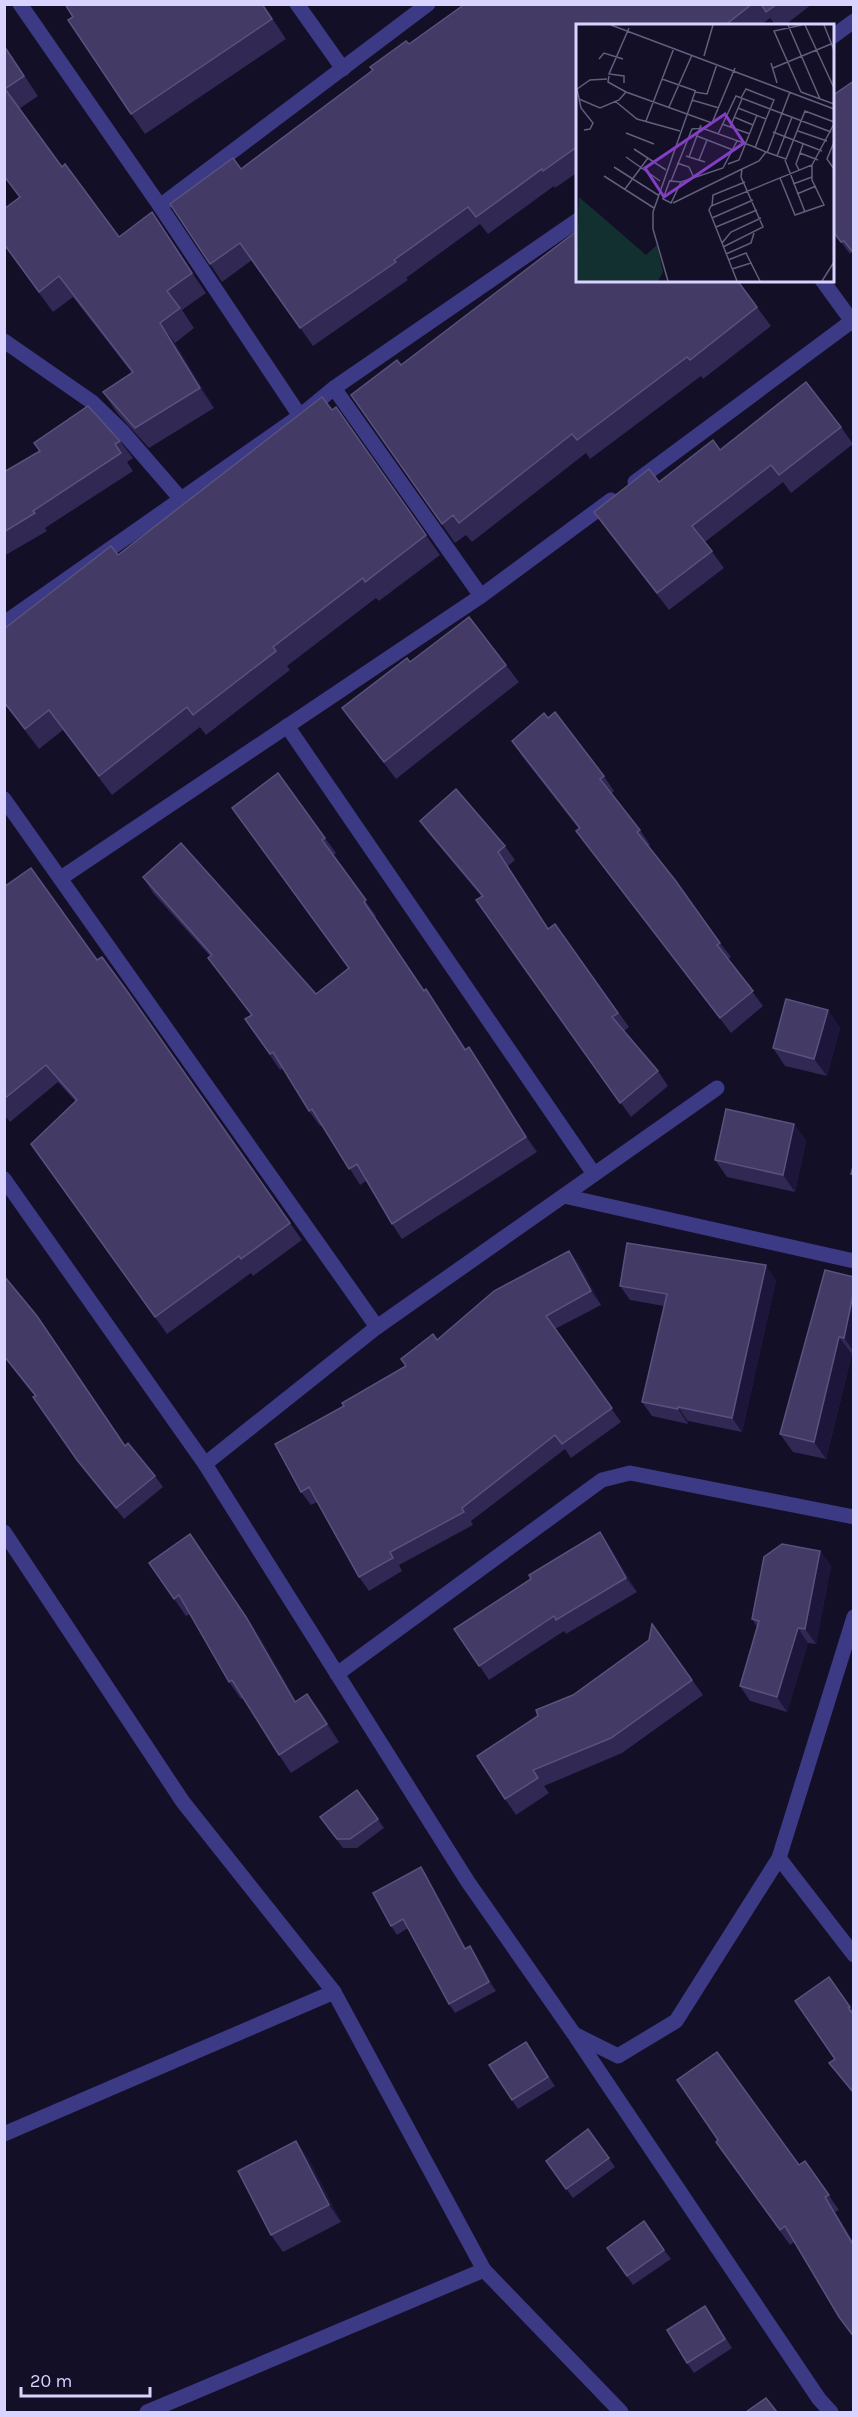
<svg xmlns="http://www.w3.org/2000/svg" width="858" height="2417" font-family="Karla,sans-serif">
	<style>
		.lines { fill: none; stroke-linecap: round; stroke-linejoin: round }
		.minor { stroke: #3d3a85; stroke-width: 15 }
		.wall { fill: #312854 }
		.shaded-wall { fill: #1d163a }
		.building { fill: #433a66; stroke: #5a527e; stroke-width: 1.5 }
		.inset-road { fill: none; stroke: #625e7d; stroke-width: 1.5 }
		.view { fill: #843dc5; fill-opacity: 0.15; stroke: #843dc5; stroke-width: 3 }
		.inset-edge { fill: none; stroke: #d9d4ff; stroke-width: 3 }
	</style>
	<rect width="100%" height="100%" fill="#130f26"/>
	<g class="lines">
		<g class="minor">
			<polyline points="20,4 160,206 300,416"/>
			<polyline points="297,4 343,69"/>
			<polyline points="832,37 854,21"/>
			<polyline points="160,206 428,4"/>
			<polyline points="822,280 854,324"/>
			<polyline points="4,341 92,402 122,431 180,498"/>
			<polyline points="334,388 481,596"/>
			<polyline points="635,482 852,321"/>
			<polyline points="4,623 300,416 334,388 578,220"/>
			<polyline points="287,726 594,1174"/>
			<polyline points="4,799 377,1327"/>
			<polyline points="61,878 481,596 611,500"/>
			<polyline points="4,1179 205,1464 468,1882 574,2034 618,2056 676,2021 779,1858 854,1617"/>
			<polyline points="564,1196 854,1261"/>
			<polyline points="205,1464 377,1327 717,1088"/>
			<polyline points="4,1532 183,1802 334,1992 484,2270 621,2412"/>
			<polyline points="337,1674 602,1480 630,1473 854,1517"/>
			<polyline points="779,1858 854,1955"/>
			<polyline points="576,2037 819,2399 831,2412"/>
			<polyline points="4,2134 334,1992"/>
			<polyline points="147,2412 484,2270"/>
		</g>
	</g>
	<g class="wall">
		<polygon points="263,4 286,39 145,134 131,114 73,17"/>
		<polygon points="465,4 812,4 784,26 776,26 770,18 760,26 578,26 578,172 555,188 554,186 488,234 480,224 406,278 408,280 313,346 252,260 222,282 210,264 241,169"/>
		<polygon points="4,44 38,96 19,109 62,167 119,237 152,212 206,293 182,310 194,328 175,343 214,408 149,448 117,413 103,392 132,373 73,297 53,312 4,245 20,197 4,176"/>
		<polygon points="832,96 852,252 850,254 832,230"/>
		<polygon points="757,307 771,326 703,379 701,376 590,459 586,453 472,542 466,535 455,543 351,395 401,365"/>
		<polygon points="336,407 440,555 379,601 376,598 287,666 290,670 206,735 200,727 112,795 63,730 39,749 4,703 4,629 118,555"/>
		<polygon points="841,427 853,444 791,493 783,482 705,542 724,568 669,610 606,529 594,512 659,482 720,450"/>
		<polygon points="120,441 133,458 127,462 133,471 45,528 47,531 4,556 4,472"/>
		<polygon points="410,662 506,665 519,682 396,779 342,708"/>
		<polygon points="548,718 604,776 614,791 611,794 640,830 650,845 648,846 720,943 731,957 728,959 763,1006 731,1033 587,846 576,831 579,829 522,756 512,741"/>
		<polygon points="420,821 505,846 515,860 508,866 548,929 555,924 629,1027 624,1031 658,1071 668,1086 631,1117 476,900 482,897 430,835"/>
		<polygon points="243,823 325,838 336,853 333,856 376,916 375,917 424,990 437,1005 466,1049 469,1047 479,1063 537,1152 402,1239 392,1224 366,1181 360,1185 322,1125 320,1126 309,1111 283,1068 280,1070 245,1019 251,1015 208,958 210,956 153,893 143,877 316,994 348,968"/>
		<polygon points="4,887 97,960 127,991 302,1240 253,1276 251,1273 167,1334 31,1144 76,1102 58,1082 10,1122 4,1115"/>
		<polygon points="828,1010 840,1028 827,1076 785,1066 773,1048"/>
		<polygon points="794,1124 806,1141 795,1192 727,1177 715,1160"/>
		<polygon points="569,1251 579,1264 601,1305 555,1329 621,1422 571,1458 565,1449 471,1521 473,1525 399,1565 402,1571 369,1591 359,1577 317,1502 311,1505 301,1492 344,1406 406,1366 437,1340"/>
		<polygon points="4,1276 125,1446 155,1476 163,1487 124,1519 85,1471 33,1397 35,1396 4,1357"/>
		<polygon points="854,1277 854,1355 852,1354 826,1459 793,1452 780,1434"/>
		<polygon points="776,1280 742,1432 688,1421 688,1424 652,1416 642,1402 664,1306 630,1300 620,1286"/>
		<polygon points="600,1532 610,1547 637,1592 566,1634 564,1631 489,1680 454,1629 531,1579"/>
		<polygon points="820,1551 831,1566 816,1644 808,1643 787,1712 750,1701 740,1686 757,1627 752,1619"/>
		<polygon points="149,1563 258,1634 296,1701 320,1711 339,1742 291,1773 279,1755 243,1698 241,1699 229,1682 190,1614 186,1616"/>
		<polygon points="652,1624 703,1695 622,1753 544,1786 549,1793 516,1815 505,1799 649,1640"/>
		<polygon points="357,1790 384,1828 357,1848 343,1848 320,1817"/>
		<polygon points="421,1867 427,1876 466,1948 470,1946 476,1955 496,1991 455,2013 449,2004 408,1928 397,1935 391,1926"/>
		<polygon points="829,1977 854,2012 854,2095 829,2063 835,2059"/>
		<polygon points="526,2042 555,2086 518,2109 512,2100"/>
		<polygon points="588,2129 615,2167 573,2198 546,2161"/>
		<polygon points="716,2142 799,2165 805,2161 839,2210 835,2212 854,2243 854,2338 794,2242 790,2245"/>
		<polygon points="308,2158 341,2222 283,2252 271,2235"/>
		<polygon points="607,2248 664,2250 671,2259 633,2285"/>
		<polygon points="711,2315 732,2348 694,2373 687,2363"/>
	</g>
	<g class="shaded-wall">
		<polygon points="262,4 263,4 286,39"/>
		<polygon points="4,44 38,96 4,46"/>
		<polygon points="152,212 166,232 206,293 192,273"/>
		<polygon points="160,323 175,343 214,408 200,388"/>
		<polygon points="498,852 508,866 558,944 548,929"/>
		<polygon points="828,1010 840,1028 827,1076 814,1059"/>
		<polygon points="469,1047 479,1063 537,1152 526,1137"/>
		<polygon points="794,1124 806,1141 795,1192 783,1175"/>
		<polygon points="569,1251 579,1264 601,1305 591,1291"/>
		<polygon points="766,1265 776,1280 742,1432 732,1418"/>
		<polygon points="854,1290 854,1352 844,1338"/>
		<polygon points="839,1337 852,1354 826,1459 814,1442"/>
		<polygon points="678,1407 688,1421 688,1424 678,1409"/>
		<polygon points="600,1532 610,1547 637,1592 626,1578"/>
		<polygon points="190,1534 258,1634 307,1719 295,1702"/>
		<polygon points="820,1551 831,1566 816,1644 805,1629"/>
		<polygon points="798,1628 808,1643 787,1712 777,1697"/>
		<polygon points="307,1694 320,1711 339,1742"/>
		<polygon points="421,1867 427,1876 472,1958 465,1949"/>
		<polygon points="470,1946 476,1955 496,1991 489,1982"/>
		<polygon points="296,2141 308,2158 341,2222 329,2205"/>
		<polygon points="825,2197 835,2212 854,2243 854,2246"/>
	</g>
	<g class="building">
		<polygon points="65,4 262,4 272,19 131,114 68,20 73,17"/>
		<polygon points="465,4 752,4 724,26 578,26 578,146 543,171 542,169 476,217 468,207 394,260 396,262 300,328 240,243 210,264 170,204 233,158 241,169 373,70 370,67 406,41 409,44"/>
		<polygon points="761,4 777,4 766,12"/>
		<polygon points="4,46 24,76 5,89 62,167 65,164 119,237 152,212 192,273 167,291 180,308 160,323 200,388 135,428 103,392 133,372 59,276 39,292 4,244 4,209 20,197 4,176"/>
		<polygon points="854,81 854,254 844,241 841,242 832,230 832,96"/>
		<polygon points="578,230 578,280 737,280 757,307 690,360 687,357 577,440 572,434 459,523 453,515 442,524 351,395 397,360 401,365"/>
		<polygon points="806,382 841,427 779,475 771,465 692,526 712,551 657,593 594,512 649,469 659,482 713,440 720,450"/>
		<polygon points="322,397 332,410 336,407 426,535 365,582 363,578 273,647 276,651 193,715 187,707 99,776 49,710 25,729 4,702 4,629 111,546 118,555"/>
		<polygon points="88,406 120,441 115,444 121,453 33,511 35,513 4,532 4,472 40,451 34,443"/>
		<polygon points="469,617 506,665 384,762 342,708 407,658 410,662"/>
		<polygon points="555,712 604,776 600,779 640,830 637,832 675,880 720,943 717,945 753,991 720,1018 576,831 580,828 512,741 544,713 548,718"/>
		<polygon points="278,773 325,838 322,840 366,900 364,902 424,991 426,989 465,1050 469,1047 526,1137 392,1224 357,1164 349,1169 312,1109 309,1111 273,1052 270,1054 245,1019 252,1015 208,958 212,955 143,877 181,843 316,994 349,968 232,808"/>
		<polygon points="456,789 505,846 498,852 548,929 555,924 618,1013 612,1017 658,1071 620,1103 476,900 483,896 420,821"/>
		<polygon points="31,868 97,960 102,957 127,991 290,1223 241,1259 239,1256 155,1317 31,1144 77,1100 46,1065 4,1099 4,887"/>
		<polygon points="786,999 828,1010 814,1059 773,1048"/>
		<polygon points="726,1109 794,1124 783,1175 715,1160"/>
		<polygon points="854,1163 854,1175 851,1174"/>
		<polygon points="627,1243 766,1265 732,1418 678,1407 678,1409 642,1402 667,1294 620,1286"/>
		<polygon points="569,1251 591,1291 546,1316 612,1408 562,1444 555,1435 462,1508 464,1512 390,1552 393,1558 359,1577 309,1487 301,1492 275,1444 344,1406 342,1403 406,1366 401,1359 433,1334 437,1340 494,1291"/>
		<polygon points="825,1270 854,1277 854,1290 844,1338 839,1337 814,1442 780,1434"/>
		<polygon points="4,1276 37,1316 125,1446 128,1443 155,1476 116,1508 77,1460 33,1397 36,1396 4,1356"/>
		<polygon points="600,1532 626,1578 556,1620 554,1616 479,1666 454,1629 531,1579 529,1575"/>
		<polygon points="190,1534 246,1617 295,1702 307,1694 327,1724 279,1755 232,1680 229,1682 179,1595 174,1599 149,1563"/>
		<polygon points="782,1544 820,1551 805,1629 798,1628 777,1697 740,1686 759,1621 752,1619 764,1557"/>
		<polygon points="652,1624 692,1680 611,1738 533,1770 538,1778 505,1799 477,1756 538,1716 536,1710 573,1695 649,1640"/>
		<polygon points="357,1790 378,1819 350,1839 337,1839 320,1817"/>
		<polygon points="421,1867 465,1949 470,1946 489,1982 449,2004 403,1919 391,1926 373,1893"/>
		<polygon points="829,1977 850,2007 848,2008 854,2015 854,2093 829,2063 835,2059 795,2001"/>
		<polygon points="526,2042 548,2077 512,2100 489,2065"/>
		<polygon points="717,2052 799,2165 805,2161 829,2195 825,2197 854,2246 854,2337 839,2317 785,2226 780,2230 716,2142 718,2140 677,2080"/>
		<polygon points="588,2129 609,2158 566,2189 546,2161"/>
		<polygon points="296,2141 329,2205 271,2235 238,2171"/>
		<polygon points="644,2221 664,2250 627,2276 607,2248"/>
		<polygon points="705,2306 725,2339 687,2363 667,2330"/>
		<polygon points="766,2398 777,2412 746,2412"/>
	</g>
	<g transform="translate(576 24)">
		<rect width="258" height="258" fill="#130f26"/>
		<path d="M3,173L70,231L81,221L87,248L82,257H0Z" fill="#12302f"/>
		<path class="inset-road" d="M35,1L258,85M212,1L244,75M229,1L258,64M248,1L258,26M128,32L137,1M23,35L28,29L47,35M195,39L201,59M197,44L255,20M33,52L32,58L50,68L136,99L159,44M86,55L120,67M48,59V52L33,50L53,4M225,68L198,7L226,1M225,68L258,80M165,74L170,65L198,76L190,95M3,75L24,84L43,76L50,68M116,76L143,84M39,77L61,95L104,107M93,83L116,31M162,84L190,95L179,124M158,93L177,101M70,97L98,24M146,100L174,110M154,103L166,75M8,106L14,105L17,99L5,84L1,65L14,56L31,55M222,107L251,117M197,108L246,127M50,109L78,120M142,110L160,72L255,108M121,112L157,126M161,117L147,144L105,158L95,157L116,105L126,104L176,122L190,128M258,118L251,135L258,145M227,120L224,129L242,136M58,125L90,146M191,129L214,68M110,132L129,138M201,132L216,93M50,133L84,157M113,133L125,101M123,136L131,116M209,136L229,188M101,139L113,143L118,154M152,140L163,136L181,91M38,143L82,171M223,146L220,140L224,129M28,152L78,184M204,154L219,191L248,181L236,156V141M94,156L87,175L95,179L105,158M217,160L236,153M49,165L72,134M221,170L240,162M97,179L166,145M136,182L137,171L169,158M136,194L177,176M140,203L181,186M146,219L133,186L135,182L236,141L258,100M147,223L187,203L165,153L166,145L183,137L190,128L210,135L229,87L258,98M150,230L175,219L178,209M152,236L170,229L184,257M156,245L175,239M92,257L77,205V188L119,68L131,70L141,40M161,257L146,219L155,208L185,194M246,257L258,238"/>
		<path class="view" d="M149,90L168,119L88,173L69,144Z"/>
		<rect width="258" height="258" class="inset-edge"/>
	</g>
	<rect width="858" height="2417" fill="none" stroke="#d9d4ff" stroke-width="12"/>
	<path d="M21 2387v9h129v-9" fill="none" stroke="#d9d4ff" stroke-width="3"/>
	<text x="30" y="2387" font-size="18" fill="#d9d4ff" stroke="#130f26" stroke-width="4.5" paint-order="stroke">20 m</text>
</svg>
